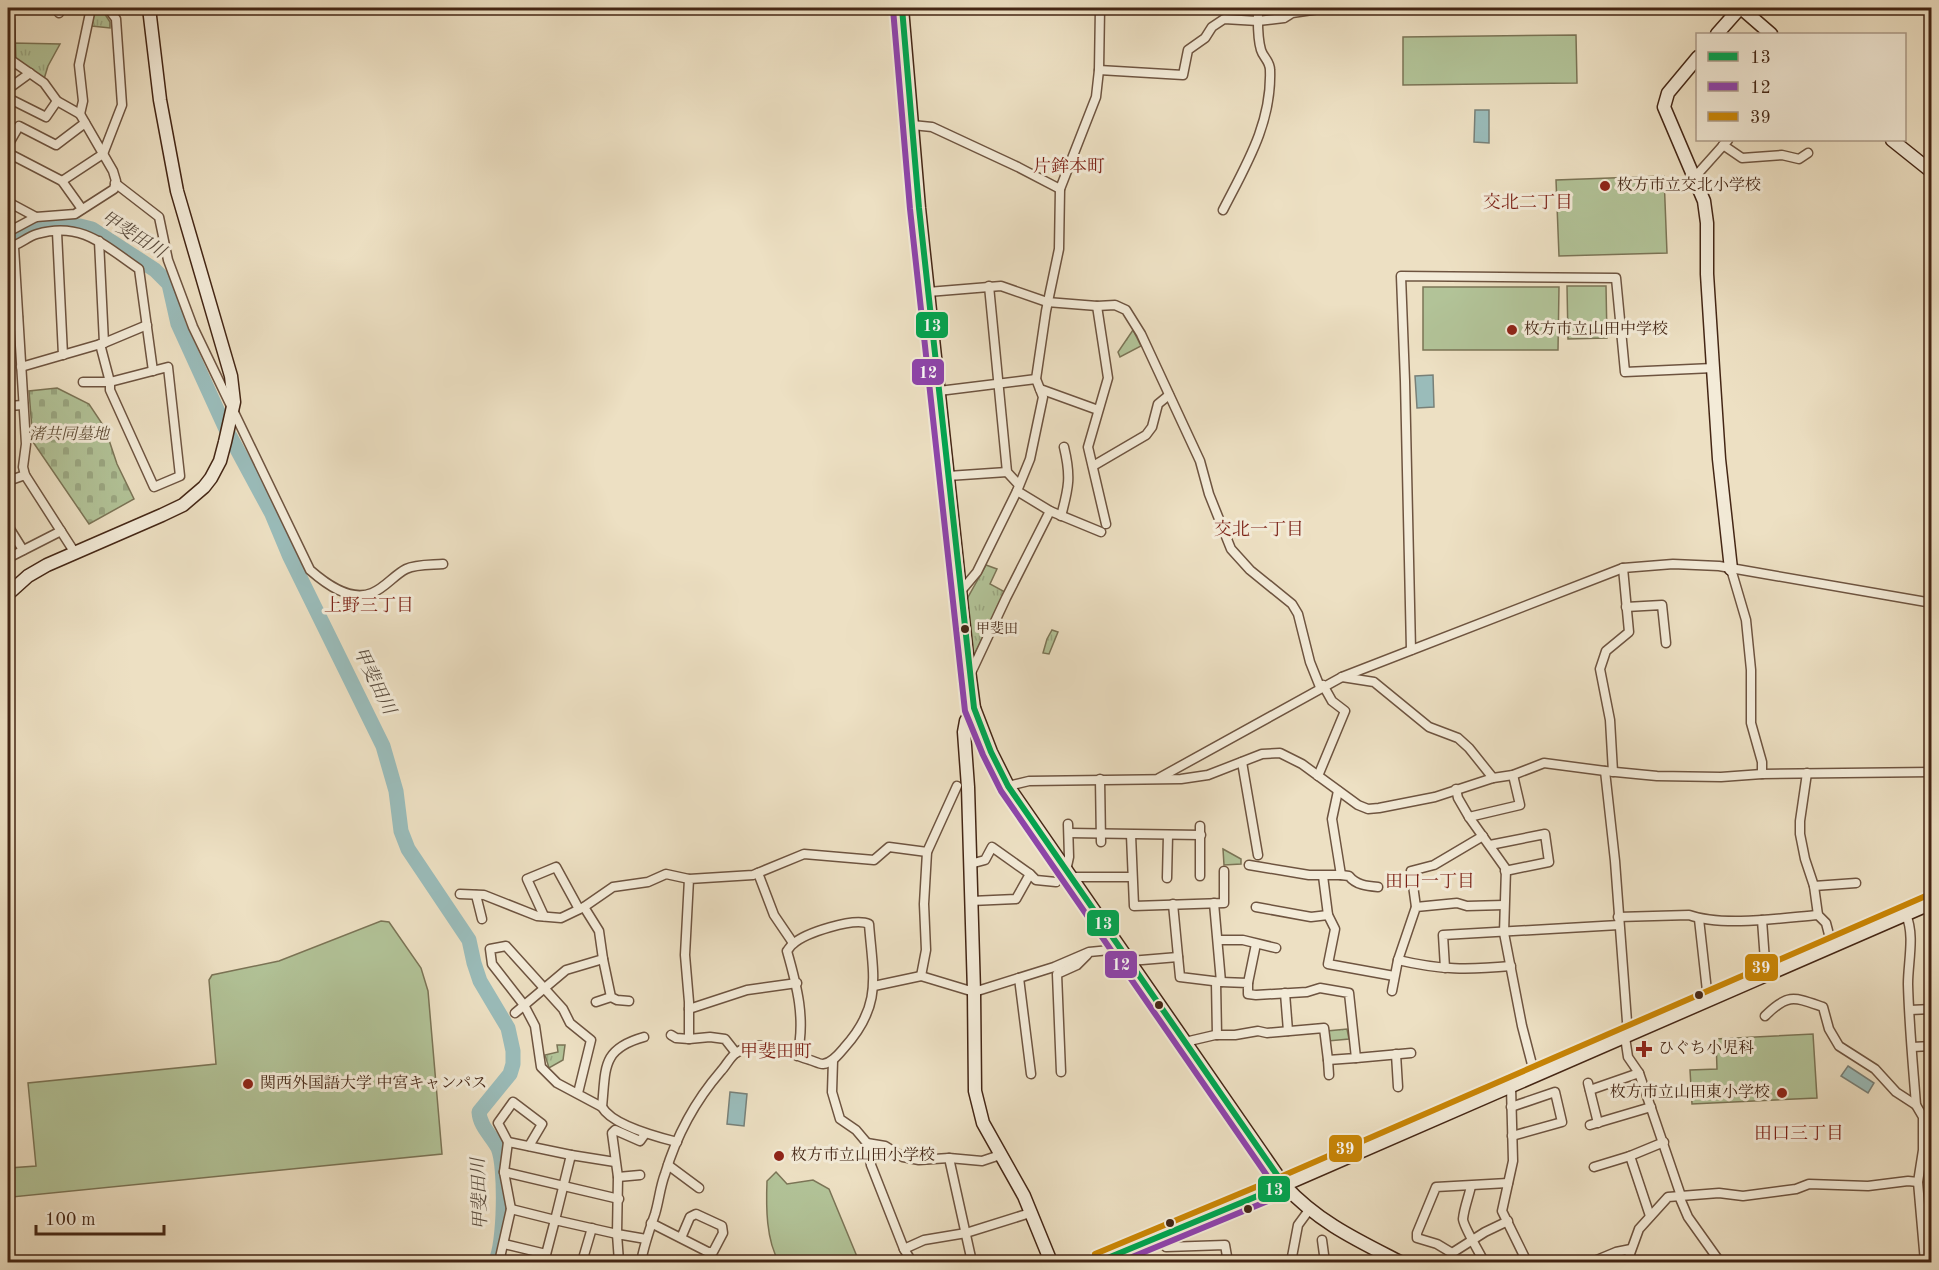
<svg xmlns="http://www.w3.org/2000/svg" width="1939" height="1270" font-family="'Old Standard TT','Noto Serif JP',serif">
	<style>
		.cemetery { fill: url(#cemetery-stones); stroke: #7b7456; stroke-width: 1.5 }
		.park { fill: url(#park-tufts); stroke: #7b7456; stroke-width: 1.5 }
		.garden { fill: #b2c398; stroke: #7b7456; stroke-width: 1.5 }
		.water { fill: #9abcba; stroke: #788078; stroke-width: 1.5 }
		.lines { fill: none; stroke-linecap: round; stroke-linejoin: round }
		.river { stroke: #9abcba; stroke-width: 15 }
		.street-casing { stroke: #6e5440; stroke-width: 11 }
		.secondary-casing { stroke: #442615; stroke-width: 15 }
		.street { stroke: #f3ebd8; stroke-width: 8 }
		.secondary { stroke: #f3ebd8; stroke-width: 12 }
		.bus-1-casing { stroke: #f3ebd8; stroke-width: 10 }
		.bus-2-casing { stroke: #f3ebd8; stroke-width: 10 }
		.bus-3-casing { stroke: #f3ebd8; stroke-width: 10 }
		.bus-1 { stroke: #00a651; stroke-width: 6 }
		.bus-2 { stroke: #8e44ad; stroke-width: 6 }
		.bus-3 { stroke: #ca8605; stroke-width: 6 }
		.poi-dot { fill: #8f2418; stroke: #f3ebd8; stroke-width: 2 }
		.bus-dot { fill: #442615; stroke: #f3ebd8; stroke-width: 2 }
		.labels { text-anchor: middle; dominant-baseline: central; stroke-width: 6; stroke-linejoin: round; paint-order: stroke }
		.bus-label { font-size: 14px; fill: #442615; stroke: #f3ebd8; text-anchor: start }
		.poi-label { font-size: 16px; fill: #442615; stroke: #f3ebd8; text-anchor: start }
		.park-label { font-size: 16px; font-style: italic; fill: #604d36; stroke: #f3ebd8 }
		.neighbourhood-label { font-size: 18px; fill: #7a1f14; stroke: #f3ebd8 }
		.water-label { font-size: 18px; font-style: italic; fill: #5a4c3e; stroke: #f3ebd8 }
		.line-badge { stroke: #f3ebd8; stroke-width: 2 }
		.badge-label { font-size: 16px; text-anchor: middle; font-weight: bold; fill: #fff }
	</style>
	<defs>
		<pattern id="cemetery-stones" width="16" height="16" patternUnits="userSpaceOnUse" patternTransform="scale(1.5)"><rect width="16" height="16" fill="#b2c398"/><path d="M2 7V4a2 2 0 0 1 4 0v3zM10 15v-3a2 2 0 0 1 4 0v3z" fill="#9aa782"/></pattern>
		<pattern id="park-tufts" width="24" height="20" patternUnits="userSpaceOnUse" patternTransform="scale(1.5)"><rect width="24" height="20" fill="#b2c398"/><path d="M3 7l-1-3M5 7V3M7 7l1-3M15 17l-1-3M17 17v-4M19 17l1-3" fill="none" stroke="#9aa782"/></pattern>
	</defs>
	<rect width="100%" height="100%" fill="#ede0c3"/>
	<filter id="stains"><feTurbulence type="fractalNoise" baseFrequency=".00333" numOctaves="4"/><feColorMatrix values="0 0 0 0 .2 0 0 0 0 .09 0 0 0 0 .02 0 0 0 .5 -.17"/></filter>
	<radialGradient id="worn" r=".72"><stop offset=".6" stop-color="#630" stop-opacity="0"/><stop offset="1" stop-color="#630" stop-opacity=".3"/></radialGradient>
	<polygon class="cemetery" points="57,388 89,404 105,428 117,464 134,499 89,524 33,442 29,391"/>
	<g class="park">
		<polygon points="94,8 101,8 110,22 110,28 92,26"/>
		<polygon points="12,43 60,44 48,66 44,79 13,59"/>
		<polygon points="1133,330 1141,346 1120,357 1118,352"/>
		<polygon points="986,565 997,569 990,584 1005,592 973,657 967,599"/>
		<polygon points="1052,630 1058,632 1049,654 1043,653 1047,639"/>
		<polygon points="1223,849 1241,859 1241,864 1224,865"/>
		<polygon points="1347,1029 1349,1039 1328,1041 1327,1031"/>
		<polygon points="557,1045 565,1045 563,1060 549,1068 545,1055 558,1052"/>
	</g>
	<g class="garden">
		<polygon points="1576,35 1577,83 1403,85 1403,37"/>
		<polygon points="1664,176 1667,253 1559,256 1556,180"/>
		<polygon points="1567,286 1606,286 1607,338 1568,339"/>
		<polygon points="1423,287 1559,287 1558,350 1423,350"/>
		<polygon points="381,921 389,922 421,968 428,991 442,1154 12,1197 9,1168 36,1166 28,1083 216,1064 209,980 212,975 279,961"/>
		<polygon points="1813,1034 1817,1098 1692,1104 1690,1070 1717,1069 1716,1039"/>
		<path d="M776,1172L787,1184L813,1180L829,1189L858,1259L847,1262H779C766,1240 766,1207 767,1181Z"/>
	</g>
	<g class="water">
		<polygon points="1475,110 1489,110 1489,143 1474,142"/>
		<polygon points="1433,375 1434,407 1417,408 1415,376"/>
		<polygon points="1848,1066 1874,1083 1868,1093 1841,1076"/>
		<polygon points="730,1092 747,1094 744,1126 727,1124"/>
	</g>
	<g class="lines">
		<path class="river" d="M8,239L41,228L80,226L92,229L155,270L169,284L178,324L225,427L272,514L290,557L383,746L396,791L401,831L408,849L469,940L474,963L480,981L508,1028L513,1051V1064L510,1074L479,1112C480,1127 492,1136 498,1148C506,1165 505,1247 495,1262"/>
		<defs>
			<g id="street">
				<polyline points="59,13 60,8"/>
				<polyline points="8,18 10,20 11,60 44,83 57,101 80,114 113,171 116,181 114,189 75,214 36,217 8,232"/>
				<polyline points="1099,70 1183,75 1188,50 1205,38 1212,27 1224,19 1258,21 1284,18 1292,13 1326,8"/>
				<polyline points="8,89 30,73"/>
				<polyline points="8,98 46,117 57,101"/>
				<polyline points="80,114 83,101 79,65 91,8"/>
				<polyline points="912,125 932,127 1018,167 1060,189"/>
				<polyline points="8,145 19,126 56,145 85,123"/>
				<polyline points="1723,145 1742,158 1782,155 1799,159 1808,153"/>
				<polyline points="8,153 62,181 82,209"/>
				<polyline points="1694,178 1728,140"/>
				<polyline points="62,181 103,154 122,105 116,19 108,8"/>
				<path d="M115,183L159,217L168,260L193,327L310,570C326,584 350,602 372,593C385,588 394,575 406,569C416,564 432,565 443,564"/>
				<polyline points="8,202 36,217"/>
				<path d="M1223,210C1246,165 1272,123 1270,70C1270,61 1263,57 1261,50C1257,37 1258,20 1258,8"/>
				<polyline points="57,232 63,355"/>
				<polyline points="99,241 104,343"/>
				<path d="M8,247C19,246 26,237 37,234C82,221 105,246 139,269L153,371"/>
				<polyline points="14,247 26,444 23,467 25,475"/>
				<polyline points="989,286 1007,472 1019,485"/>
				<polyline points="928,292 1001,286 1047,302 1097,306 1115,305 1126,310 1141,334 1200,461 1209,494 1231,549 1250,570 1292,604 1298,614 1310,662 1320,687"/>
				<polyline points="1097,306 1108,378 1088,447 1106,524"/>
				<polyline points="8,318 18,317"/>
				<polyline points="21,367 104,343 147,325"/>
				<polyline points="83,382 110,382 168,367 180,476 154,487 110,390 110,382 100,344"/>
				<polyline points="1040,389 1098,410"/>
				<polyline points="939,391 1036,379"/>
				<polyline points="8,406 23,405"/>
				<polyline points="1093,466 1146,435 1152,427 1158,404 1169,395"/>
				<polyline points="948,476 1007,472"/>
				<polyline points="8,481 25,475 75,553"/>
				<polyline points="1050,511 1101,532"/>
				<path d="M1061,516C1069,487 1071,476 1064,447"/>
				<polyline points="8,526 23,550"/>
				<polyline points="8,558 61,531"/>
				<polyline points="1731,569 1746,620 1751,670 1751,723 1762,762 1762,774"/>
				<polyline points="961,591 977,572 1017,491 1030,459 1043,397 1036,379 1046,311 1059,249 1060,189 1096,97 1099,70 1100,8"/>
				<polyline points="1626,607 1662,605 1666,643"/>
				<polyline points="1411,650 1405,381 1401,276 1616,278 1625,372 1713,368"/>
				<polyline points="970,675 1006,598 1050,511 1017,491"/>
				<polyline points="1342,677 1374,682 1429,727 1458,738 1469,748 1493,778"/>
				<polyline points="1242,762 1258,855"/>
				<polyline points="1605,771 1615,861 1628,1035"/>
				<polyline points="1613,772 1610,720 1600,669 1606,651 1629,632 1623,568"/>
				<polyline points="1807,773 1800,821 1800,834 1805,859 1814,886 1818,915 1826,923 1832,946"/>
				<polyline points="1318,776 1345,711 1332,701 1323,685"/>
				<polyline points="1159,778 1342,677 1623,568 1673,564 1719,566 1932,603"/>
				<polyline points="1100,779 1101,842"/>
				<polyline points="1008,786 1029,781 1181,779 1208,775 1262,754 1280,753 1302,764 1358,805 1368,809 1379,808 1435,797 1493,778 1513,775 1544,763 1605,771 1657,776 1721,777 1762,774 1932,772"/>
				<polyline points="1456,789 1458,798 1469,817 1506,869 1504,933 1522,1026 1535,1076"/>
				<polyline points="1469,817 1520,805 1513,775"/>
				<polyline points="1069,833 1201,835"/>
				<polyline points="1131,835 1134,906 1224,903 1224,871"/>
				<polyline points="1490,845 1545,834 1549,862 1505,871"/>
				<polyline points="970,864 985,860 992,847 1030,874 1016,899 971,901"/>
				<polyline points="1249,865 1309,875 1341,875 1332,819 1338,791"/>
				<polyline points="1066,871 1069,857 1068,824"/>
				<polyline points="758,873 774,915 793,943"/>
				<polyline points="1030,874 1036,880 1056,882"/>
				<path d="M1341,875L1349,876C1356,885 1367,886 1378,887"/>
				<polyline points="1200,876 1200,826"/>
				<polyline points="1323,876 1328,915 1335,929 1328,964 1394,976"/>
				<polyline points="1071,877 1132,877"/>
				<polyline points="1167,878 1168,835"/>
				<polyline points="1814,886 1856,883"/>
				<polyline points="460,894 484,895 537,916 561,918 584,907"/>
				<polyline points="476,895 482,919"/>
				<polyline points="1173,904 1180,977 1221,982 1214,903"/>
				<polyline points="1256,907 1311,917 1328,915"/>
				<polyline points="1416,907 1411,871 1434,865 1483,836"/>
				<path d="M1906,915C1915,935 1908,962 1908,984C1909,1024 1913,1065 1916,1105L1923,1117V1150L1918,1182L1925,1262"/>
				<polyline points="544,916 527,879 556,867 579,909"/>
				<path d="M1618,917L1689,915C1722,927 1782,918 1818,915"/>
				<polyline points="1699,919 1708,1000"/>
				<polyline points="1762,920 1766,975"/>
				<polyline points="1218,940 1243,940 1276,948"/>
				<polyline points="603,959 611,997 617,1000 629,1001"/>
				<path d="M1398,960C1440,970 1468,970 1511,966"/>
				<polyline points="1130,961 1178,957"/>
				<polyline points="1445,968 1443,935 1619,925"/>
				<polyline points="921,976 926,950 924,904 927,852 957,786"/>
				<polyline points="1019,978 1031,1074"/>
				<polyline points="1216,982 1217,1035"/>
				<polyline points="1248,983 1256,944"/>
				<polyline points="874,986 921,976 974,992 1054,967 1089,952 1120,949"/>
				<polyline points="1392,991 1398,960 1416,907 1457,903 1467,906 1504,905"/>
				<polyline points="1285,993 1288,1031"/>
				<polyline points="596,1002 611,997"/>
				<polyline points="689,1009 747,990 797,983"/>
				<polyline points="1910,1010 1932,1009"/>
				<polyline points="515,1013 566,970 603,959 599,931 584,907 613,887 648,882 666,874 689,879"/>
				<path d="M1765,1016C1788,993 1794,997 1823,1007L1829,1029L1839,1046L1875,1069L1896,1092L1916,1105"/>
				<polyline points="671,1035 676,1038 689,1039"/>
				<polyline points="1625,1037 1628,1057 1639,1073 1681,1196"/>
				<polyline points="1185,1042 1215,1035 1235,1035 1258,1031 1267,1033 1324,1028 1328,1060 1356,1058 1349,993 1320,988 1307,992 1256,995 1248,994 1248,983 1221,982"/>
				<polyline points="1912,1047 1932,1046"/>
				<polyline points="736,1053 725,1039 710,1037 689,1039 689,1002 685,955 689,879 753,875 804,854 874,860 889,847 927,852"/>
				<polyline points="1396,1054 1398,1087"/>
				<polyline points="1356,1058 1411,1053"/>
				<polyline points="833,1060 832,1092 840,1119 856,1130 867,1143 871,1165 904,1249 912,1262"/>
				<polyline points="1328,1060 1329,1075"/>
				<polyline points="1061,1072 1057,974 1077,965 1087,955"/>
				<polyline points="1588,1083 1598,1123"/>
				<polyline points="1511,1087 1513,1161 1502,1211 1527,1262"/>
				<polyline points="1590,1090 1639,1073"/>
				<path d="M578,1093L591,1040L570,1023L563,1009L506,946L490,949L492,964L524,1005L535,1026L541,1067L557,1083L602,1107C612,1125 657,1137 677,1142"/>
				<path d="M602,1107C606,1068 601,1049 644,1037"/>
				<polyline points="1511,1107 1555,1092 1562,1122 1512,1136"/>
				<polyline points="1590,1125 1651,1107"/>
				<polyline points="508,1142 498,1123 513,1102 542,1124 529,1146"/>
				<polyline points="867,1143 885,1146 903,1157 919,1160 949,1158 982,1161 1000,1155"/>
				<polyline points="1630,1156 1650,1216"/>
				<polyline points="949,1158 972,1262"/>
				<polyline points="668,1165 699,1188"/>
				<polyline points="1594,1167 1630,1156 1664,1142"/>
				<polyline points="504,1172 619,1199"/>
				<polyline points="618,1177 640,1175"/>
				<polyline points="1508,1183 1436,1187 1417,1233 1417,1238 1437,1244 1452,1253 1485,1232 1508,1221"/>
				<path d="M1471,1186C1469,1196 1464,1208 1463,1219C1463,1226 1480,1253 1484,1262"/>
				<polyline points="1679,1196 1688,1217 1720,1262"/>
				<polyline points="511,1209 555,1220 571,1155 615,1162"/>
				<polyline points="651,1223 708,1252 713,1252 723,1233 722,1226 696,1214 690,1217 681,1238"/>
				<polyline points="1158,1237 1166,1247 1225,1245 1228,1262"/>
				<polyline points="1322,1240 1325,1262"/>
				<polyline points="504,1244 546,1254"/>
				<polyline points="904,1249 924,1240 966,1233 1030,1213"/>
				<polyline points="499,1262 511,1209 504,1172 508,1142 571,1155"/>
				<polyline points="544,1262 555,1220 617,1234 618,1177 612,1133 615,1130 640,1141 645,1134"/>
				<polyline points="582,1262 592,1228"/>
				<polyline points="619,1262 617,1234 646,1239"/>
				<path d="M641,1262C644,1245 649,1231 655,1214C659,1201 660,1187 665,1174C676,1137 696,1100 721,1071C726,1066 730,1057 736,1053C759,1036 787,1053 810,1060C814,1061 819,1064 823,1064C832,1063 839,1054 844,1048C883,1005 873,976 869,924C854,917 805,933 793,944C790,946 789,949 787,951C797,986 806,1020 797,1056"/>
				<polyline points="996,1262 997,1262"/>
				<polyline points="1291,1262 1298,1225 1309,1210"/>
				<polyline points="1592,1262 1616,1252 1631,1249"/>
				<polyline points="1627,1262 1639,1229 1668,1197 1719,1193 1743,1196 1796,1189 1809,1184 1868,1186 1908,1181 1918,1182"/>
			</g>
			<g id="secondary">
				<path d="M902,8L919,208L967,655L974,708L991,752L1008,786L1284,1185C1318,1222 1357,1240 1400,1262"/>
				<polyline points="1741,8 1771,34"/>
				<polyline points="1717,34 1740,8"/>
				<polyline points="1698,57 1668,93 1664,107 1704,201 1707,223 1707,274 1713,368 1719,459 1731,569"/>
				<polyline points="1892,140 1932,172"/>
				<polyline points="8,594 28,576 47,565 162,515 183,505 204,487 211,478 220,461 225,442 234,402 231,376 177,191 160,100 149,8"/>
				<polyline points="974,708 966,721 964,732 968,787 974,992 975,1091 983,1123 1024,1196 1051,1262"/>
				<polyline points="1098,1262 1284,1185 1932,903"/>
			</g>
		</defs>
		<use href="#street" class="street-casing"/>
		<use href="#secondary" class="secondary-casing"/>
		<use href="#street" class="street"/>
		<use href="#secondary" class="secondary"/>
		<defs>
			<g id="bus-1">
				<polyline points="902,8 919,208 974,708 991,752 1008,786 1284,1185"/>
				<polyline points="1098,1262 1284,1185"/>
			</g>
			<g id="bus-2">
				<polyline points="893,9 910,209 965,711 983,755 1001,791 1277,1190"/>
				<polyline points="1120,1262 1287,1193"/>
			</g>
			<polyline id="bus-3" points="1095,1254 1280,1177 1928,895"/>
		</defs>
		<use href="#bus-1" class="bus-1-casing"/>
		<use href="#bus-2" class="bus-2-casing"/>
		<use href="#bus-3" class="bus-3-casing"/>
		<use href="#bus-1" class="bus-1"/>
		<use href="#bus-2" class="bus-2"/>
		<use href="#bus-3" class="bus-3"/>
	</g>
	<g class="poi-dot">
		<circle cx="1605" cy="186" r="6"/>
		<circle cx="1512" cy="330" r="6"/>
		<path d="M1641 1040h6v6h6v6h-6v6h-6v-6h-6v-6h6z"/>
		<circle cx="248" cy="1084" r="6"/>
		<circle cx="1782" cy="1093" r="6"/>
		<circle cx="779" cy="1156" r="6"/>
	</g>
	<g class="bus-dot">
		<circle cx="965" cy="629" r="5"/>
		<circle cx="1699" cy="995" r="5"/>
		<circle cx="1159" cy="1005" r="5"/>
		<circle cx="1248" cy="1209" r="5"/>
		<circle cx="1170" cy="1223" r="5"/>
	</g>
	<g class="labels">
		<g class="bus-label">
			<text x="976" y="629">甲斐田</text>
		</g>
		<g class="poi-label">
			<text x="1617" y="186">枚方市立交北小学校</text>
			<text x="1524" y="330">枚方市立山田中学校</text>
			<text x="1658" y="1049">ひぐち小児科</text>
			<text x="260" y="1084">関西外国語大学 中宮キャンパス</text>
			<text x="1770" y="1093" text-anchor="end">枚方市立山田東小学校</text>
			<text x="791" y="1156">枚方市立山田小学校</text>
		</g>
		<g class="park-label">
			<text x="69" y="435">渚共同墓地</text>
		</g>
		<g class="neighbourhood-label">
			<text x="1069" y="167">片鉾本町</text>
			<text x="1528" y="203">交北二丁目</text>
			<text x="1259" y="530">交北一丁目</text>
			<text x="369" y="606">上野三丁目</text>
			<text x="1430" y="882">田口一丁目</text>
			<text x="776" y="1052">甲斐田町</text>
			<text x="1799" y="1134">田口三丁目</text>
		</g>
		<g class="water-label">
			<text transform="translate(133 235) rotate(32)">甲斐田川</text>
			<text transform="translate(374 681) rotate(64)">甲斐田川</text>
			<text transform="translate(480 1194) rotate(-92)">甲斐田川</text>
		</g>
	</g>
	<g class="line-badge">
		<rect x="915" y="311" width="34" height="28" rx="6" fill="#00a651"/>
		<rect x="911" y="358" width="34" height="28" rx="6" fill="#8e44ad"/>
		<rect x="1086" y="909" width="34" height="28" rx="6" fill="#00a651"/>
		<rect x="1104" y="950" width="34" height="29" rx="6" fill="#8e44ad"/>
		<rect x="1744" y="953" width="35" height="29" rx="6" fill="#ca8605"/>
		<rect x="1328" y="1134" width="35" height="29" rx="6" fill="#ca8605"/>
		<rect x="1257" y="1175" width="34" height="28" rx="6" fill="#00a651"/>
	</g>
	<g class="badge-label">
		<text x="932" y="331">13</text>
		<text x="928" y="378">12</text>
		<text x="1103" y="929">13</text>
		<text x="1121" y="970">12</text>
		<text x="1761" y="973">39</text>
		<text x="1345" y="1154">39</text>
		<text x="1274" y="1195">13</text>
	</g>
	<rect width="1939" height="1270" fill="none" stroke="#ede0c3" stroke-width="30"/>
	<rect x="9" y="9" width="1921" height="1252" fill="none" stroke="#442615" stroke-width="3"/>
	<rect x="15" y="15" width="1909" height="1240" fill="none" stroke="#442615" stroke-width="1.5"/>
	<rect x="1696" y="33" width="210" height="108" fill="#f3ebd8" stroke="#ad9c8a" stroke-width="1.5"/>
	<rect x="1708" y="52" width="30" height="9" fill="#00a651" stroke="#ad9c8a" stroke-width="1.5"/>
	<text x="1750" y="63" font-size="18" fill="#442615">13</text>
	<rect x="1708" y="82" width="30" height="9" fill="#8e44ad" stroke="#ad9c8a" stroke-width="1.5"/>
	<text x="1750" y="93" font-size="18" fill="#442615">12</text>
	<rect x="1708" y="112" width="30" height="9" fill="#ca8605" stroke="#ad9c8a" stroke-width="1.5"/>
	<text x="1750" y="123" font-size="18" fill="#442615">39</text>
	<path d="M36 1225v9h128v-9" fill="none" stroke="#442615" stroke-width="3"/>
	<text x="45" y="1225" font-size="18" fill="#442615" stroke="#f3ebd8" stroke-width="4.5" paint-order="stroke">100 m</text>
	<rect width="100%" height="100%" filter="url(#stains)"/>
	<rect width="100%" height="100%" fill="url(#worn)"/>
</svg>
